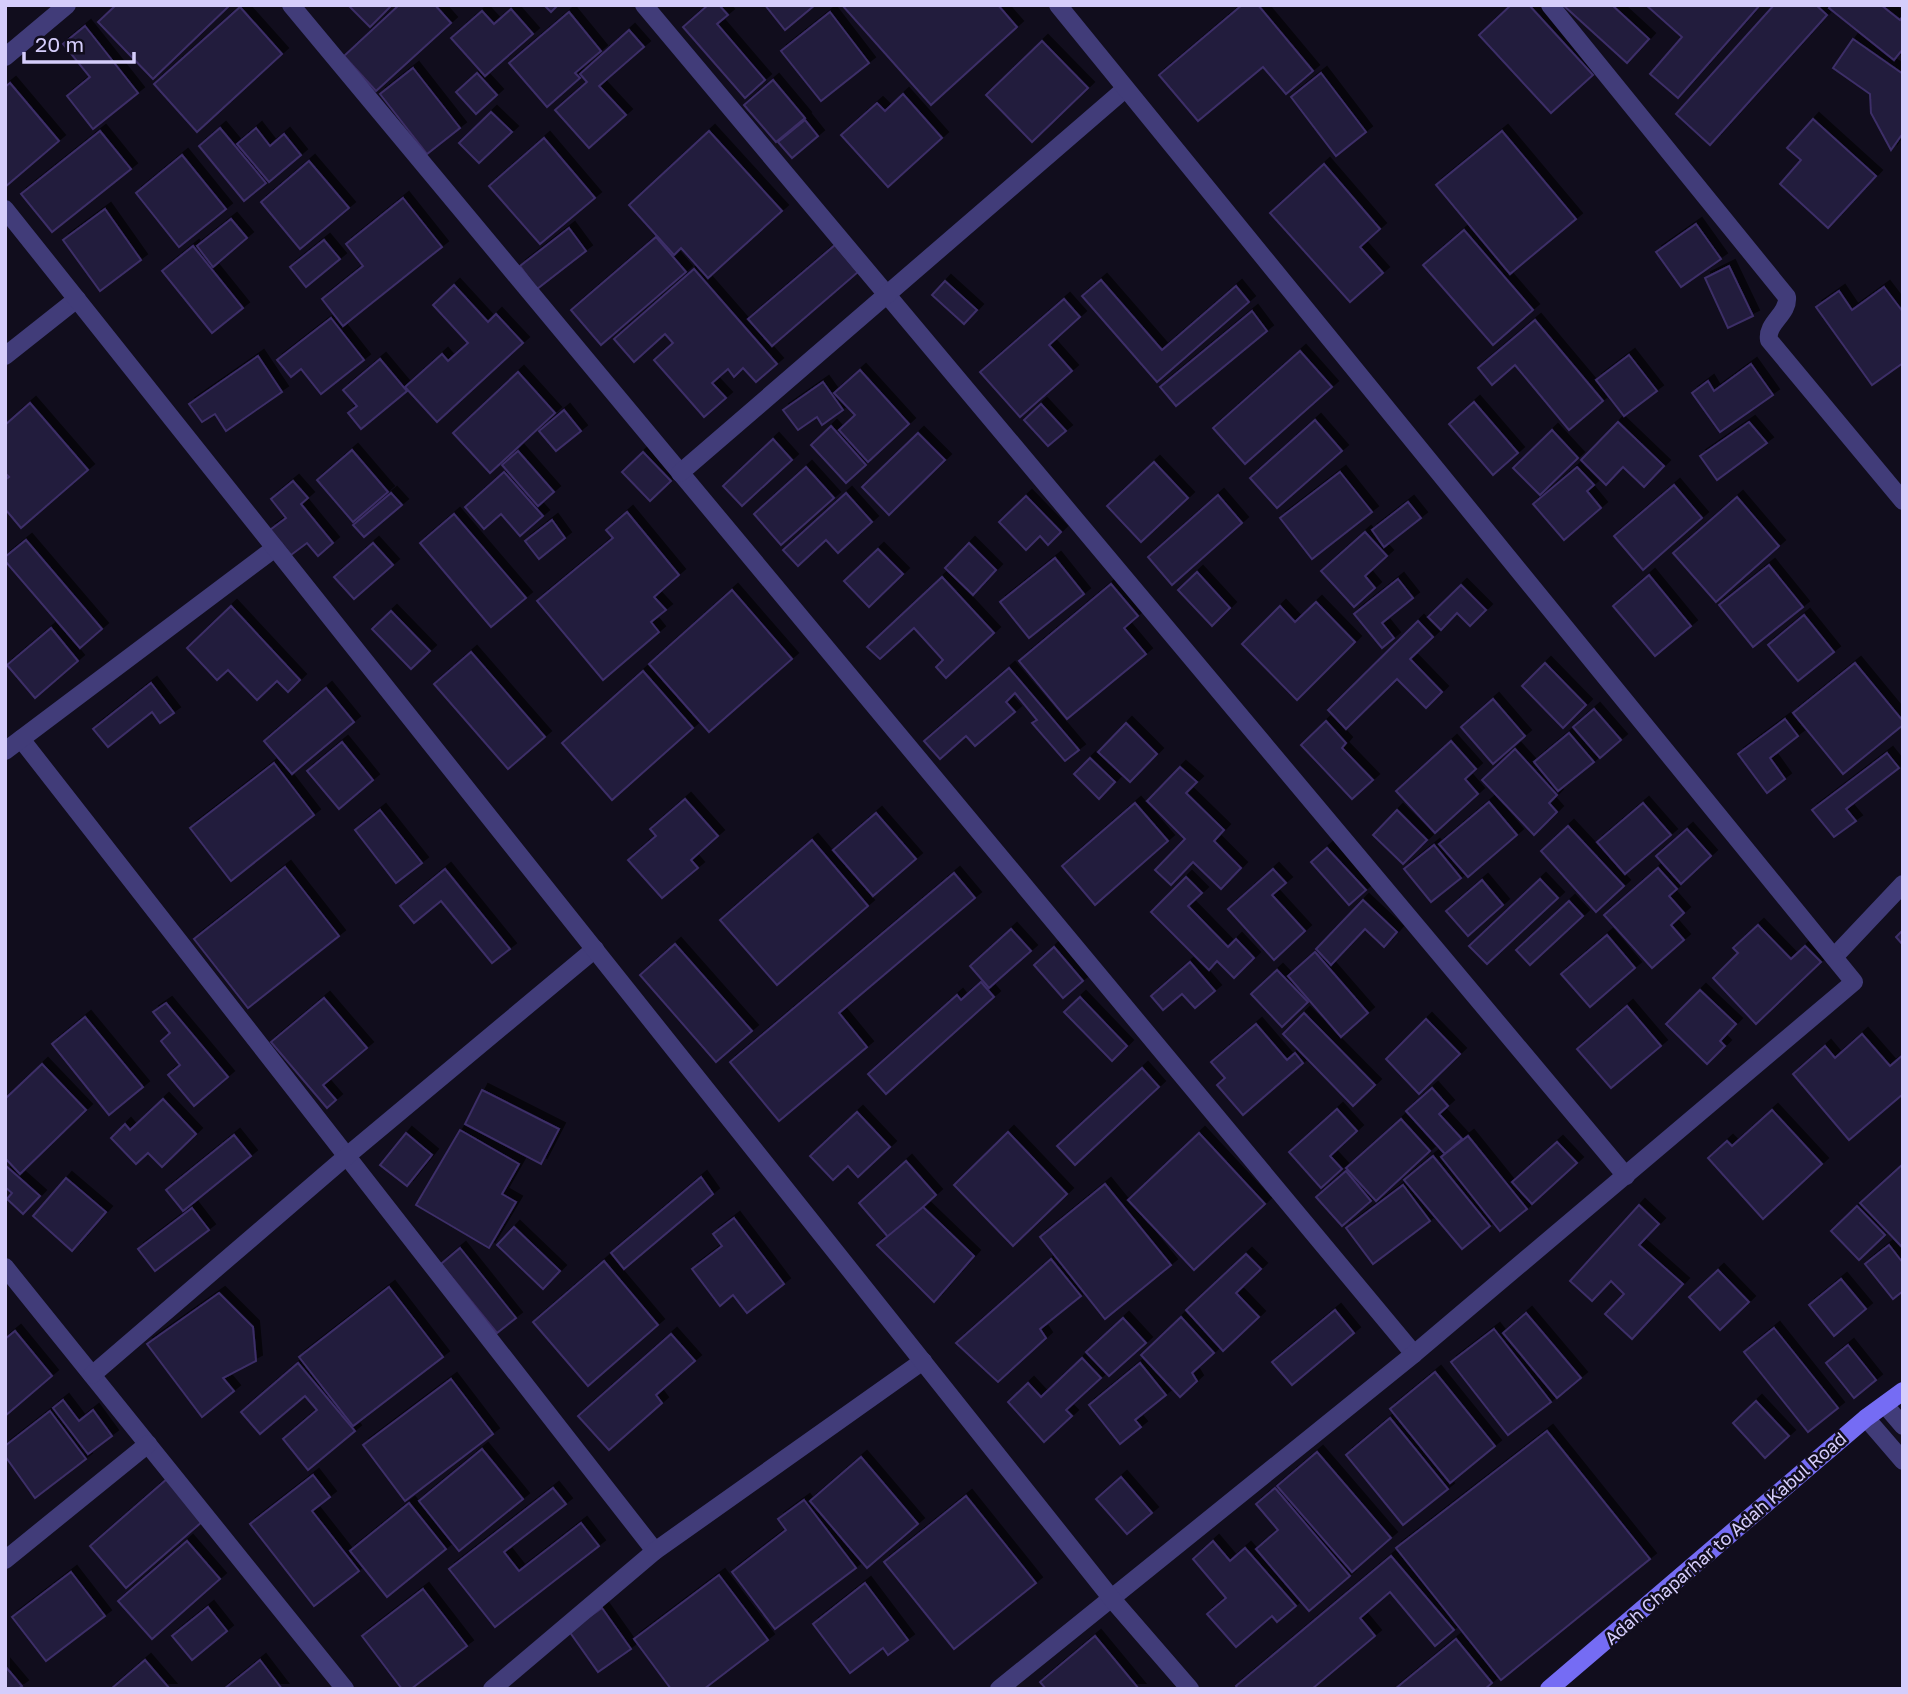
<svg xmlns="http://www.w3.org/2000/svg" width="1908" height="1694" font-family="'Golos Text',sans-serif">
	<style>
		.building { fill: #231b3d; stroke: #3c2f67; stroke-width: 2; filter: url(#shadow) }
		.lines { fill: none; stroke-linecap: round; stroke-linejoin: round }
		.minor { stroke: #413c79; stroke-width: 18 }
		.tertiary { stroke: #413c79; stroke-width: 18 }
		.secondary { stroke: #756cf4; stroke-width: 18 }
		.labels { text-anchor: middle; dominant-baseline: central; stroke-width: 5; stroke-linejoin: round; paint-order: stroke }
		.street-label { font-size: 18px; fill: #d5cdfb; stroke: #110d1d }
	</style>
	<defs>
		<filter id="shadow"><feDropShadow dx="6" dy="-6" stdDeviation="0" flood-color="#0009"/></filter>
	</defs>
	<rect width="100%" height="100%" fill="#110d1d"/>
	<g class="building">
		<polygon points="116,5 230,5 153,79 98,22"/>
		<polygon points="348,5 392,5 370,27"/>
		<polygon points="399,5 435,5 451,23 376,91 344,56"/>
		<polygon points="544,5 558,5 551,12"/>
		<polygon points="708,5 719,5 728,15 717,24 765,80 745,98 683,27"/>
		<polygon points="765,5 815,5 785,30"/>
		<polygon points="842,5 998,5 1017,27 931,105"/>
		<polygon points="1242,5 1258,5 1313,71 1286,94 1263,67 1198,121 1159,75"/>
		<polygon points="1511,5 1529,5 1593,75 1551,113 1479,35"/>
		<polygon points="1563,5 1612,5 1649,39 1627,63"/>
		<polygon points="1646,5 1760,5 1678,98 1650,74 1682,37"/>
		<polygon points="1774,5 1816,5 1827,15 1710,145 1676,114"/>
		<polygon points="1831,5 1881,5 1900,20 1903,16 1903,49 1894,60 1829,8"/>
		<polygon points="240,7 282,54 197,132 154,84"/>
		<polygon points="511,9 533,34 485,76 451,38 482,11 494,24"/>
		<polygon points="569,12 601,51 575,73 580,78 547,107 509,63"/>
		<polygon points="830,12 869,63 821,101 781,51"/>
		<polygon points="85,26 138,93 93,129 67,96 90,77 63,44"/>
		<polygon points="629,30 644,47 599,86 626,115 589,148 555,110 587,82 580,74"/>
		<polygon points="1853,39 1903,74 1903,133 1891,150 1871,113 1870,94 1833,68"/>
		<polygon points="1042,41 1088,88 1032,142 986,95"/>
		<polygon points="413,68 460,128 427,154 380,94"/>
		<polygon points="477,73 497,95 476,114 456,92"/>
		<polygon points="1321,73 1366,132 1336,156 1291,97"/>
		<polygon points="773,80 805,118 776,142 744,105"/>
		<polygon points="10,83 59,141 5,187 5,87"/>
		<polygon points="903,94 942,138 888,187 841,135 877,103 885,111"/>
		<polygon points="491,112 512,132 479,163 459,143"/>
		<polygon points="1813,119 1876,176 1828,228 1780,184 1801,160 1787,148"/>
		<polygon points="805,120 818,136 792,158 778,142"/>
		<polygon points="220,128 266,183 244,201 199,146"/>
		<polygon points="256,128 270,146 284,134 301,155 269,182 237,144"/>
		<polygon points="100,131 131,169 52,232 21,194"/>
		<polygon points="709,131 782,211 708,278 681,248 674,255 629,205"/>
		<polygon points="1502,131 1576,219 1510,274 1436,185"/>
		<polygon points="544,138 595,198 540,244 489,186"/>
		<polygon points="182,155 226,209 179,247 136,193"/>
		<polygon points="309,161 349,208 300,249 261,202"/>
		<polygon points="1324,164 1380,229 1360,247 1383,273 1350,302 1270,213"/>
		<polygon points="403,198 442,247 343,326 322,299 363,266 346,244"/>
		<polygon points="105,209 141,260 100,291 63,240"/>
		<polygon points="231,219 247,238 213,267 197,246"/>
		<polygon points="1696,224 1721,259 1681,287 1656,252"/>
		<polygon points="569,228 586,251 537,289 520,266"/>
		<polygon points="1464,230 1533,310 1493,345 1423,265"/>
		<polygon points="656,237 686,272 601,345 571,310"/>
		<polygon points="324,240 340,259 306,287 290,267"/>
		<polygon points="835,245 858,272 772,346 748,319"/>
		<polygon points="193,246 243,308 212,333 162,271"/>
		<polygon points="1729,266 1753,316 1728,328 1705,278"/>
		<polygon points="694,269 777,364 756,382 743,368 734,377 728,369 712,383 726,398 704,417 654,360 673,343 665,334 634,362 614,339"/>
		<polygon points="1101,280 1162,350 1236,286 1249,302 1157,382 1082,296"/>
		<polygon points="945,281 977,310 964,324 932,295"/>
		<polygon points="454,285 488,322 496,314 523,343 437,422 405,387 442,354 448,361 468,343 433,305"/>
		<polygon points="1884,287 1903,312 1903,363 1872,385 1816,307 1839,291 1852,310"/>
		<polygon points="1064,299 1080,317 1049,345 1072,371 1020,417 980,372"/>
		<polygon points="1252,311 1267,331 1176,406 1160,387"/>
		<polygon points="331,318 364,360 321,394 301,369 291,377 277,360"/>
		<polygon points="1535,320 1603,401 1569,430 1515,365 1492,385 1478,368"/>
		<polygon points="1300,351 1332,387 1245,464 1213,428"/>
		<polygon points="1629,355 1657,391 1624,416 1596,380"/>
		<polygon points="258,356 282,392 226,431 215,414 202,422 189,404"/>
		<polygon points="380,359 407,391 361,429 348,413 357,406 343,390"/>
		<polygon points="1751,364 1773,395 1720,432 1692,393 1708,381 1714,391"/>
		<polygon points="860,370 909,424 868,462 839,430 855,415 834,393"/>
		<polygon points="518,372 555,413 490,473 453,433"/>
		<polygon points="823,382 843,410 822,425 817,417 798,430 783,410"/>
		<polygon points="1474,402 1518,453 1493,475 1449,424"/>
		<polygon points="30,403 88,470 21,528 5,509 5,480 9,477 5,473 5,425"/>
		<polygon points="1041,404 1066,431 1048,446 1024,420"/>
		<polygon points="564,410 581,431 556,451 539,431"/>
		<polygon points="1315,420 1342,451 1277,508 1250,478"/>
		<polygon points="1618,422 1664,466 1644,487 1623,467 1606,485 1581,460"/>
		<polygon points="1749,422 1767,443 1717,480 1700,456"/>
		<polygon points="831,426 866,465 846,483 811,445"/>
		<polygon points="1552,430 1578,458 1540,495 1513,468"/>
		<polygon points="918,433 945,460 889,515 862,487"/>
		<polygon points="773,439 792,460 742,506 723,486"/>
		<polygon points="352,450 388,492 353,522 317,480"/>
		<polygon points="518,451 554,492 538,506 502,465"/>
		<polygon points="643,452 671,481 650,501 622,472"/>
		<polygon points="1154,462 1188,498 1141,542 1107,506"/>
		<polygon points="806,467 834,498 781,545 754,514"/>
		<polygon points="1577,467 1594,485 1587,491 1601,508 1564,540 1533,504"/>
		<polygon points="504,472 543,516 520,536 501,514 484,529 465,507"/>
		<polygon points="1340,472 1372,512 1312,559 1280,518"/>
		<polygon points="293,481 308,498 301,504 333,543 318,556 307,543 291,555 270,530 286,518 271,499"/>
		<polygon points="1674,485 1702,518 1643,570 1614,536"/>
		<polygon points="391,493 402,505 364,537 353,525"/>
		<polygon points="846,493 872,522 838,553 826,540 798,566 783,550"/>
		<polygon points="1218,495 1242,523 1172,585 1148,557"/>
		<polygon points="1026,496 1061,532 1048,545 1040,536 1026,550 999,522"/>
		<polygon points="1737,497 1779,546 1716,602 1673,553"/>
		<polygon points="1408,502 1421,518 1384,547 1372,530"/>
		<polygon points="627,512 679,575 654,597 666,610 651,622 659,632 603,680 537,601 613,538 606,530"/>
		<polygon points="454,514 526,598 491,627 420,543"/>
		<polygon points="552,520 565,538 539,559 525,541"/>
		<polygon points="1365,532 1387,556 1365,576 1375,588 1354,607 1321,571"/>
		<polygon points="26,540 102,629 80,648 5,561 5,557"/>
		<polygon points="373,543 393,565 354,599 334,577"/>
		<polygon points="969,543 996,570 973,595 945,568"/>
		<polygon points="878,549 903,574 869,607 844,581"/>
		<polygon points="1055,558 1084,594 1029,638 1000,602"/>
		<polygon points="1769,565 1803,607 1753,647 1719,605"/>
		<polygon points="1197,572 1230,608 1212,626 1178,590"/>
		<polygon points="1649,575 1691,626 1655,656 1613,606"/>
		<polygon points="942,577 994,633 946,678 936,667 943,660 914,628 880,659 867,647"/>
		<polygon points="1398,579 1413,598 1382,623 1394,638 1382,648 1354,614"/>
		<polygon points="1111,584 1138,616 1124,628 1146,654 1067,719 1019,661"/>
		<polygon points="1461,585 1486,610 1470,626 1457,613 1441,630 1428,617"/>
		<polygon points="732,590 792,659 709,732 649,664"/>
		<polygon points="1316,602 1355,642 1297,700 1242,644 1280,606 1295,622"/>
		<polygon points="231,606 300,680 288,692 277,681 257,700 228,670 217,680 187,648"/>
		<polygon points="391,611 430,651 411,669 372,629"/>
		<polygon points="1804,615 1834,652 1798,681 1768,645"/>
		<polygon points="1418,621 1433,637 1410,659 1442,692 1426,708 1397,679 1346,729 1328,710"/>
		<polygon points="51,628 78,661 35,698 7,665"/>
		<polygon points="471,652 545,737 508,769 434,684"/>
		<polygon points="1545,663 1586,705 1563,728 1522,686"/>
		<polygon points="1855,663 1903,721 1903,725 1843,774 1793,713"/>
		<polygon points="1009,668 1079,750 1065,761 1032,723 1037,720 1015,693 1006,702 1015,712 975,746 966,736 940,759 924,741"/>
		<polygon points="643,671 693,728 612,800 562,743"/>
		<polygon points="151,683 174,713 160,723 152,712 108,747 93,729"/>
		<polygon points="326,688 354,722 292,774 264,741"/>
		<polygon points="1493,699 1525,736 1493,764 1461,727"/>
		<polygon points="1594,709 1621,740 1600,758 1573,727"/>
		<polygon points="1785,719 1798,736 1770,758 1785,779 1767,793 1738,754"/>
		<polygon points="1326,721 1346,743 1342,748 1373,780 1352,799 1301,745"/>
		<polygon points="1126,723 1157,754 1130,782 1098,752"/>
		<polygon points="1569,733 1594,762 1558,791 1534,762"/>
		<polygon points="1451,741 1476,769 1465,779 1478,794 1435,833 1396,791"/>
		<polygon points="342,742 373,780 339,809 307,771"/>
		<polygon points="1515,749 1557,795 1549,803 1557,812 1534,835 1482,780"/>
		<polygon points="1887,753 1899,768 1846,809 1856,821 1834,837 1812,810"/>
		<polygon points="1090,758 1115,782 1099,799 1074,774"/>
		<polygon points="274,763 314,815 231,881 190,828"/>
		<polygon points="1180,767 1197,782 1186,793 1224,830 1214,841 1241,868 1221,889 1193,862 1171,885 1155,870 1185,839 1147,801"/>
		<polygon points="685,799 718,836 691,860 698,868 662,898 628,860 656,836 650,829"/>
		<polygon points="1489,802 1517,835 1468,877 1439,844"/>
		<polygon points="1135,803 1168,841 1095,905 1062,866"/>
		<polygon points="1643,803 1671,835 1625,874 1597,842"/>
		<polygon points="380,810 422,863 396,883 355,830"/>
		<polygon points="1397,810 1427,840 1403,864 1373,835"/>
		<polygon points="876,813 916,859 873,896 833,850"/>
		<polygon points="1568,826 1624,886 1596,912 1541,851"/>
		<polygon points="1687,829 1711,856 1681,884 1656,856"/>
		<polygon points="812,840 868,906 777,985 720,920"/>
		<polygon points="1434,845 1461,878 1431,902 1404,869"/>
		<polygon points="1327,848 1366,890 1349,905 1311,862"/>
		<polygon points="285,867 339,936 248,1008 194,939"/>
		<polygon points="1658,868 1677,889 1669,896 1684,913 1671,925 1684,940 1652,968 1604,915"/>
		<polygon points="445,869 510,949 492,963 441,901 414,923 400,906"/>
		<polygon points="1273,869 1286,883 1272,895 1305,931 1274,960 1228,909"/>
		<polygon points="954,873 975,898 839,1013 867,1047 779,1121 730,1062"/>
		<polygon points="1186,877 1202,893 1188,906 1228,947 1236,939 1254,958 1234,978 1217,961 1209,970 1151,912"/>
		<polygon points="1540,879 1558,898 1487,964 1469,946"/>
		<polygon points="1482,880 1503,905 1468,936 1446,911"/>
		<polygon points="1363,900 1397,932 1384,947 1365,929 1331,965 1316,949"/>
		<polygon points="1569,901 1583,916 1530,965 1516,950"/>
		<polygon points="1758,925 1791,959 1805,946 1821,962 1756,1024 1713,978 1738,953 1733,948"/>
		<polygon points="1011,929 1031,951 989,988 970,966"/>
		<polygon points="1903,930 1903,945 1896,937"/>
		<polygon points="1607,935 1635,968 1590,1007 1561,974"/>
		<polygon points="675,944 752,1031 716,1062 640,975"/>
		<polygon points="1054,947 1083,981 1063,998 1034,965"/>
		<polygon points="1315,952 1368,1013 1341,1037 1288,976"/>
		<polygon points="1190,962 1215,991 1195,1008 1182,994 1163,1010 1151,996"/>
		<polygon points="1277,970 1308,1002 1282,1027 1251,994"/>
		<polygon points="981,982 994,997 886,1094 868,1074 957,995 961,1000"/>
		<polygon points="1700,990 1736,1024 1720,1041 1725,1046 1707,1064 1666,1024"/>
		<polygon points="1080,997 1127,1046 1112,1061 1064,1012"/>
		<polygon points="324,998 367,1048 323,1085 336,1100 327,1108 271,1042"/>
		<polygon points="166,1003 228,1077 194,1106 168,1075 180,1065 161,1041 170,1033 153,1012"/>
		<polygon points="1627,1006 1661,1046 1611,1088 1577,1049"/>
		<polygon points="1304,1013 1375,1085 1353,1106 1283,1034"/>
		<polygon points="85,1017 143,1087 109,1115 52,1044"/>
		<polygon points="1426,1019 1460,1054 1419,1094 1386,1059"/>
		<polygon points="1256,1024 1287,1060 1295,1053 1303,1063 1243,1115 1217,1085 1225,1078 1211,1062"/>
		<polygon points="1862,1034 1890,1066 1903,1055 1903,1094 1849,1140 1793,1074 1825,1046 1835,1058"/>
		<polygon points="42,1064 86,1110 20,1174 5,1158 5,1099"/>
		<polygon points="1142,1068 1159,1087 1075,1165 1057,1146"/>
		<polygon points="1432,1088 1448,1106 1439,1114 1462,1139 1445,1154 1406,1111"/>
		<polygon points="482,1090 559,1129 541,1164 465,1124"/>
		<polygon points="163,1099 196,1134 162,1167 148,1153 136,1164 111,1138 125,1124 130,1130"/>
		<polygon points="1337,1109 1357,1131 1330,1156 1342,1169 1321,1188 1289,1152"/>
		<polygon points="1772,1110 1822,1164 1763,1219 1708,1158 1727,1141 1732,1146"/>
		<polygon points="857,1112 890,1147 858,1177 848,1166 833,1180 810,1156"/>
		<polygon points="1401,1119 1430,1151 1376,1201 1346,1168"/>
		<polygon points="460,1130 519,1164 502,1194 516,1202 489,1248 416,1205"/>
		<polygon points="1008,1132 1067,1194 1013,1246 954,1185"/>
		<polygon points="406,1133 432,1155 407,1186 380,1165"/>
		<polygon points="1199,1133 1265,1204 1194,1270 1128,1200"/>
		<polygon points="234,1135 251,1156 183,1211 166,1190"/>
		<polygon points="1468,1136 1527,1209 1500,1231 1441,1157"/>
		<polygon points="1557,1142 1577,1163 1532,1204 1512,1182"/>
		<polygon points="1433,1156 1490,1226 1462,1249 1404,1180"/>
		<polygon points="906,1161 936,1195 889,1238 859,1203"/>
		<polygon points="1903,1164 1903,1246 1902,1247 1860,1203"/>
		<polygon points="5,1165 40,1196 23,1214 7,1199 12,1193 5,1187"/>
		<polygon points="1346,1171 1371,1201 1342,1226 1316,1197"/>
		<polygon points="701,1177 713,1194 624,1269 611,1253"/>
		<polygon points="66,1178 106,1212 72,1251 33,1216"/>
		<polygon points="1105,1184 1171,1265 1105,1319 1040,1237"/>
		<polygon points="1403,1185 1430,1221 1373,1264 1346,1228"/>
		<polygon points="1639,1205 1659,1224 1639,1245 1683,1284 1632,1339 1605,1314 1624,1294 1611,1281 1592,1301 1570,1281"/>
		<polygon points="1857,1206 1885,1235 1859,1260 1831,1231"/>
		<polygon points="923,1207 974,1256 934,1302 877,1245"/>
		<polygon points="192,1208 209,1230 155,1271 138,1249"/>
		<polygon points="734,1218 784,1284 747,1313 733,1295 720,1306 692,1269 722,1246 713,1234"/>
		<polygon points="514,1227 560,1271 543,1289 497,1245"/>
		<polygon points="1889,1245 1903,1263 1903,1291 1893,1299 1865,1264"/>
		<polygon points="460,1248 516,1318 497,1333 441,1264"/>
		<polygon points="1246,1254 1261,1269 1236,1293 1259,1317 1223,1351 1186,1310"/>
		<polygon points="1051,1259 1081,1296 1040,1329 1046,1338 998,1382 956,1343"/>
		<polygon points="604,1261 658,1325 588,1386 533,1322"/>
		<polygon points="1718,1270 1749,1302 1720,1330 1689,1297"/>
		<polygon points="1841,1279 1866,1309 1834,1336 1809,1305"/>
		<polygon points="389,1287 443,1357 353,1426 299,1357"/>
		<polygon points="219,1293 253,1327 256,1361 223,1378 234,1391 202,1417 147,1344"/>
		<polygon points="1335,1310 1354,1333 1292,1385 1272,1362"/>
		<polygon points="1526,1313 1581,1378 1557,1398 1503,1333"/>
		<polygon points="1181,1317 1214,1353 1192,1373 1197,1381 1180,1397 1141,1355"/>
		<polygon points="1123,1318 1146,1343 1109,1376 1086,1352"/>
		<polygon points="1774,1328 1838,1408 1808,1432 1744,1352"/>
		<polygon points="1494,1329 1551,1402 1508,1435 1451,1362"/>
		<polygon points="15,1331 52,1376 5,1416 5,1339"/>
		<polygon points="671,1334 695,1361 656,1395 662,1403 609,1450 578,1416"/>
		<polygon points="1848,1345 1876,1380 1854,1398 1826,1363"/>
		<polygon points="1082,1358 1101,1378 1066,1410 1072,1416 1044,1442 1008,1402 1028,1383 1041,1397"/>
		<polygon points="298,1363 355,1431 308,1470 283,1439 317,1410 305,1396 260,1434 241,1412"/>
		<polygon points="1140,1363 1166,1395 1135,1420 1141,1427 1120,1444 1089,1405"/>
		<polygon points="1435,1372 1495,1446 1450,1483 1390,1409"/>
		<polygon points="451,1379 493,1434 405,1501 363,1445"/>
		<polygon points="63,1400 79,1421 93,1410 112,1436 88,1454 53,1408"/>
		<polygon points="1756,1401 1789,1436 1765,1458 1733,1423"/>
		<polygon points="50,1411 86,1459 35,1498 5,1456 5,1446"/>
		<polygon points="1390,1418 1448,1489 1403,1525 1346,1455"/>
		<polygon points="1547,1431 1650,1559 1501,1680 1396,1548"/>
		<polygon points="482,1449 523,1499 459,1551 419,1501"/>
		<polygon points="1317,1452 1391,1538 1352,1572 1277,1486"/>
		<polygon points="861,1457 918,1524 867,1568 810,1501"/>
		<polygon points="313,1475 330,1497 312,1511 359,1571 314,1606 250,1524"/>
		<polygon points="1121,1477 1152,1513 1127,1534 1096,1499"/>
		<polygon points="167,1479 203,1521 126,1588 90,1546"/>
		<polygon points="553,1488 566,1504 504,1552 519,1571 581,1523 599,1546 495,1627 449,1569"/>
		<polygon points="1275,1488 1350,1576 1309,1611 1256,1549 1278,1530 1256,1504"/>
		<polygon points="966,1496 1036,1583 954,1649 884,1562"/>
		<polygon points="804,1500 856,1568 775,1629 732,1572 786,1530 778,1519"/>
		<polygon points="409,1503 446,1549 387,1597 350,1551"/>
		<polygon points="187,1541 220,1579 152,1639 118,1601"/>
		<polygon points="1213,1541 1230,1561 1245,1548 1296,1606 1277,1622 1272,1616 1236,1647 1207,1614 1226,1598 1193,1559"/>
		<polygon points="1391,1556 1454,1630 1435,1646 1390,1592 1360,1618 1375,1636 1312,1689 1238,1689 1236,1686"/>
		<polygon points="71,1572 105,1616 46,1661 12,1617"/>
		<polygon points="719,1575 768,1640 704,1689 671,1689 634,1639"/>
		<polygon points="865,1583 908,1640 888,1655 883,1648 850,1673 813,1624"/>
		<polygon points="423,1589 467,1646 411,1689 402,1689 362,1636"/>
		<polygon points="208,1607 227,1631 192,1660 172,1636"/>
		<polygon points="602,1608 631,1649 598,1672 569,1631"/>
		<polygon points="1095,1636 1139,1689 1046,1689 1040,1682"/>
		<polygon points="1456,1639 1492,1683 1485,1689 1395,1689"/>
		<polygon points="145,1660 170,1689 111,1689"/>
		<polygon points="260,1660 282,1689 224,1689"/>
		<polygon points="5,1666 22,1686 18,1689 5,1689"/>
	</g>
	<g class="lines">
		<g class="minor">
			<polyline points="291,5 1414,1354"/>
			<polyline points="644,5 1626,1176"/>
			<path d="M1550,5L1787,297C1789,314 1766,323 1769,340L1903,501"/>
			<polyline points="5,57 67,5"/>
			<polyline points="5,356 77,299"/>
			<polyline points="680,473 1125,89"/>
			<polyline points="21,739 655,1551"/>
			<polyline points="5,751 275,548"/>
			<polyline points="1834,957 1903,884"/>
			<polyline points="5,1267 345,1689"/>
			<polyline points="92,1375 348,1155 595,949"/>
			<polyline points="1885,1405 1903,1426"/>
			<polyline points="1866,1418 1903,1461"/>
			<polyline points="5,1560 148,1444"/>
			<polyline points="492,1689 655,1551 923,1361"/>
			<polyline points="999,1689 1414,1354 1854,982 1058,5"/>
		</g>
		<polyline class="tertiary" points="5,209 1112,1599 1190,1689"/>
		<polyline class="secondary" points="1549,1689 1866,1418 1903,1391"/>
	</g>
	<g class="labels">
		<g class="street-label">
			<text transform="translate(1725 1538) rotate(-41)">Adah Chaparhar to Adah Kabul Road</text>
		</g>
	</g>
	<rect width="1908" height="1694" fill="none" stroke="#d5cdfb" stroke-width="14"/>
	<path d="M24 52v10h110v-10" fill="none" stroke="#d5cdfb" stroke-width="3.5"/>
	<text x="35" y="52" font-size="21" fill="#d5cdfb" stroke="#110d1d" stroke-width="5" paint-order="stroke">20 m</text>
</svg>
